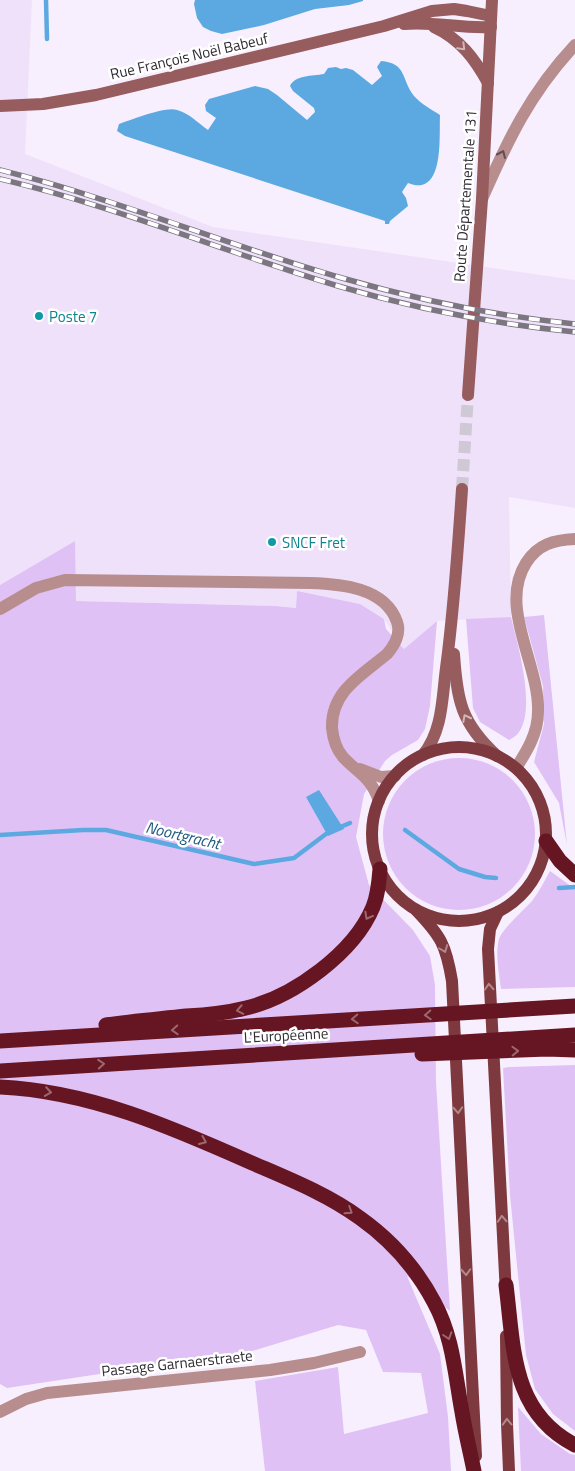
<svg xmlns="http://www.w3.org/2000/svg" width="575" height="1471" font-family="'Titillium Web',sans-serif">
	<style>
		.built { fill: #f0e1fb }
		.green { fill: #e0c1f6 }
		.water { fill: #5ba9e0 }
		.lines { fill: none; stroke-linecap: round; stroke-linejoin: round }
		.stream { stroke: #5ba9e0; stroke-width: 4.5 }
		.secondary-tunnel { stroke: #cfc8d5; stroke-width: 12; stroke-dasharray: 12 6; stroke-linecap: butt }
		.street { stroke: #b78d8e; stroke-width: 12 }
		.secondary { stroke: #965c5e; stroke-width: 12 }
		.primary { stroke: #7d393d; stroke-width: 12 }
		.highway { stroke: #661622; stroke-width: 15 }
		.rail-casing { stroke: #7b7680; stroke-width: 5.5 }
		.rail { stroke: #fff; stroke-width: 4; stroke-dasharray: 11; stroke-linecap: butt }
		.oneway { stroke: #d0b6b7 }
		.oneway2 { stroke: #5f4e53 }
		.oneway3 { stroke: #9c686f }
		.oneway4 { stroke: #b1888b }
		.culture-dot { fill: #0f9aa8; stroke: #fff; stroke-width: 2 }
		.labels { text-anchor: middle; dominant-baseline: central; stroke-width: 5; stroke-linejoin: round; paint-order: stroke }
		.street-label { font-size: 15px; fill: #302c33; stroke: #fff }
		.culture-label { font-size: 15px; fill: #0d838f; stroke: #fff; text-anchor: start }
		.water-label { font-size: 16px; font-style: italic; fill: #20597f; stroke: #fff }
	</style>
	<rect width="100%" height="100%" fill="#f7effe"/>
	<polygon class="built" points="0,0 32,0 25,154 213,227 575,280 575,508 509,497 511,617 437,621 404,649 384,619 360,604 297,592 296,608 276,606 76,601 74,542 0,585"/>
	<g class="green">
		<polygon points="75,541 76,601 276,606 296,608 297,591 360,604 384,619 386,629 404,649 437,621 430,706 425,729 418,740 392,755 385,761 364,794 356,837 369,885 413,930 430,956 435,985 436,1082 450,1311 407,1276 440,1354 448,1417 451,1471 265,1471 255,1381 338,1367 344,1434 428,1413 421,1373 383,1372 366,1330 338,1325 252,1351 7,1388 0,1384 0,585"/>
		<polygon points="544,615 567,845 559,803 534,762 544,724 543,686 524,617"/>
		<path d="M511,617C517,643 543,727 509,740L480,722L473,708L466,619Z"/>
		<circle cx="459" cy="834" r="76"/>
		<path d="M550,871L575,889V987L501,989C499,973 495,955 499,939C503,928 523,911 532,901C539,892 544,882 550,871Z"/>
		<polygon points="575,1065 575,1431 553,1414 535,1389 526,1355 510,1195 503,1068 509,1067"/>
		<polygon points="518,1407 541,1434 570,1454 575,1455 575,1471 521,1471"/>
	</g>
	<g class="water">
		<polygon points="195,0 363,0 363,1 349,5 315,9 264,25 222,34 211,31 203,27 197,18 194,4"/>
		<path d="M381,61C407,63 401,79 414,96C421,104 431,109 440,115C439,136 445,198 408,183L402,192L406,198L408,206L390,221L389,224H385V221L125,136L117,131L119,124C131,120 166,106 177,110C189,113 198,123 208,130L216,118L206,111L205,105L209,99L255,86L268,89L277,95L307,120L315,112L314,108L293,91L290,86C295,75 312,76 324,74L328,68L336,67L341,69L346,68L353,70L372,85L382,76L377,67Z"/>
		<polygon points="319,790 344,829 328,836 306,797"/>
	</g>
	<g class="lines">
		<g class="stream">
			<polyline points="46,0 47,39"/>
			<polyline points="338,828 350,823"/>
			<polyline points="405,830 459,869 485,877 496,878"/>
			<polyline points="0,835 83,830 106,830 254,864 294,858 330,831"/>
			<polyline points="559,888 575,887"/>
		</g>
		<polyline class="secondary-tunnel" points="462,489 468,395"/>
		<g class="street">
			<path d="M482,199C508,140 530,93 575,45"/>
			<path d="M0,609L36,588L65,580L310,583C340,584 385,587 397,622C401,633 395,645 387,654C362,675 331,691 332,728C333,738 336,749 343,757C359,774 371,777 379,801"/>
			<path d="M516,768C527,751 538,733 538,712C540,665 498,607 526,563C538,544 554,540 575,539"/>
			<polyline points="360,769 381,777 395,776"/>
			<polyline points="0,1412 26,1399 47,1393 270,1370 314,1363 360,1352"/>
		</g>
		<g class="secondary">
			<path d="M404,24C433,21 462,29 491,27"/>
			<path d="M434,27C460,39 475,59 488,83"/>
			<polyline points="0,106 43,104 96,95 384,26 432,11 454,9 467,11 491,16"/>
			<polyline points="468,395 482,199 492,0"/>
			<path d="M454,654C457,701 461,723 497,756"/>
			<path d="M423,755C443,730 442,698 446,668C454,609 458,549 462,489"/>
		</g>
		<g class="primary">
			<circle cx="459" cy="834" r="87"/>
			<path d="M416,910C441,936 446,945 452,981L476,1456"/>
			<polyline points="498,912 490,929 488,949 506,1294"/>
			<polyline points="506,1336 507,1424 509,1471"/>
		</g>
		<g class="highway">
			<polyline points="546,841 560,861 575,875"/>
			<path d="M106,1025C133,1021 159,1019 186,1016C206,1015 226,1013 246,1008C293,997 354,953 373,907C378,895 379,882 380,869"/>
			<polyline points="0,1041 575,1006"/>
			<polyline points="422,1054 547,1049 575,1050"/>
			<polyline points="0,1071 575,1035"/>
			<path d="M0,1087C89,1091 171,1127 252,1163C289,1179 327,1194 360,1218C391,1240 416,1268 434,1302C453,1337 455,1374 462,1412C465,1431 470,1451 474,1471"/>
			<path d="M506,1285C514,1348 511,1412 575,1445"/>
		</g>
		<defs>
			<g id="rail">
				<path d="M0,170C116,199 227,245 342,278C418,300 496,316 575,324"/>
				<path d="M0,179C115,206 225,252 338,286C416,309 495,324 575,332"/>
			</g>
		</defs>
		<use href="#rail" class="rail-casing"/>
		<use href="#rail" class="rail"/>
	</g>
	<defs><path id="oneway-chevron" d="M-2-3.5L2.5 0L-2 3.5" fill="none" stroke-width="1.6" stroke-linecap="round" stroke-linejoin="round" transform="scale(1.25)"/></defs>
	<g class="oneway">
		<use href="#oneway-chevron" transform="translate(462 47) rotate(45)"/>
		<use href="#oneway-chevron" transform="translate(466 718) rotate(-117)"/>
	</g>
	<use class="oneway2" href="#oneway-chevron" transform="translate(502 154) rotate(-66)"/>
	<g class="oneway3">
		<use href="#oneway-chevron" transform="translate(368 916) rotate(119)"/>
		<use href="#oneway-chevron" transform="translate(240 1010) rotate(169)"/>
		<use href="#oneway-chevron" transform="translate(428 1015) rotate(177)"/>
		<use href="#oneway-chevron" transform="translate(355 1019) rotate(177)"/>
		<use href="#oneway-chevron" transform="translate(175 1030) rotate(177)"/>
		<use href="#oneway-chevron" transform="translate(515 1051) rotate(-2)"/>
		<use href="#oneway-chevron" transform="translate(101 1064) rotate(-4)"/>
		<use href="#oneway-chevron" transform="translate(48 1092) rotate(9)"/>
		<use href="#oneway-chevron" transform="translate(203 1141) rotate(23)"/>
		<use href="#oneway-chevron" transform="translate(349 1211) rotate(33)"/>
		<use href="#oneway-chevron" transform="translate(448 1336) rotate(72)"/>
	</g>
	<g class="oneway4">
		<use href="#oneway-chevron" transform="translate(444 949) rotate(69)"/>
		<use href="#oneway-chevron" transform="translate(489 987) rotate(-93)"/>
		<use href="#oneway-chevron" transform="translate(458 1110) rotate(87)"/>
		<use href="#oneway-chevron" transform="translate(502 1219) rotate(-93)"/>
		<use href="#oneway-chevron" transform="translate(466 1272) rotate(87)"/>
		<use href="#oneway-chevron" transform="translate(507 1422) rotate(-92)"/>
	</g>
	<g class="culture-dot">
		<circle cx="39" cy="316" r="5"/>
		<circle cx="272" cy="542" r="5"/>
	</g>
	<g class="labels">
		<g class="street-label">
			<text transform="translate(189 56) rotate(-13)">Rue François Noël Babeuf</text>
			<text transform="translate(465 196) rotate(-86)">Route Départementale 131</text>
			<text transform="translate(286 1035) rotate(-3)">L'Européenne</text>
			<text transform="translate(177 1363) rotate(-6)">Passage Garnaerstraete</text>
		</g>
		<g class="culture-label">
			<text x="49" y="316">Poste 7</text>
			<text x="282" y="542">SNCF Fret</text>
		</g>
		<g class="water-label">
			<text transform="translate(183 835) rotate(13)">Noortgracht</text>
		</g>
	</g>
</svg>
